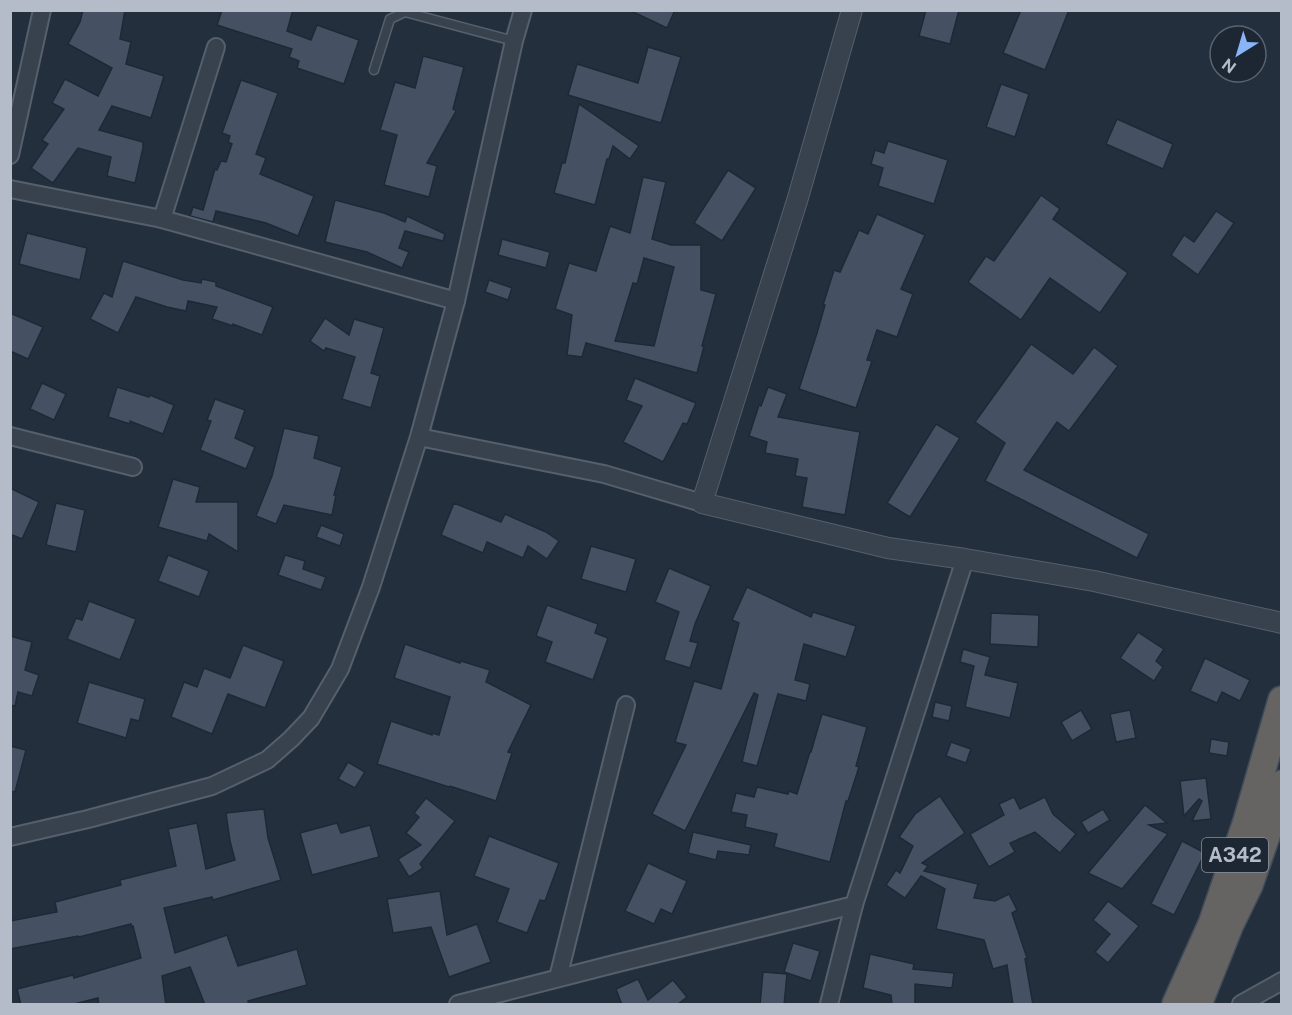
<svg xmlns="http://www.w3.org/2000/svg" width="1292" height="1015" font-family="'Public Sans',sans-serif">
	<style>
		.building { fill: #455162; stroke: #1f2835; stroke-width: 1.5; fill-rule: evenodd }
		.lines { fill: none; stroke-linecap: round; stroke-linejoin: round }
		.service-casing { stroke: #565f6c; stroke-width: 11 }
		.minor-casing { stroke: #565f6c; stroke-width: 20 }
		.tertiary-casing { stroke: #565f6c; stroke-width: 22 }
		.trunk-casing { stroke: #434c59; stroke-width: 30 }
		.service { stroke: #38414e; stroke-width: 8 }
		.minor { stroke: #38414e; stroke-width: 16 }
		.tertiary { stroke: #38414e; stroke-width: 20 }
		.trunk { stroke: #656462; stroke-width: 27 }
		.labels { text-anchor: middle; dominant-baseline: central; stroke-width: 6; stroke-linejoin: round; paint-order: stroke }
		.shield { fill: #1d2633; stroke: #878f9c; stroke-width: 1.5 }
		.shield-label { font-size: 20px; font-weight: bold; fill: #b4bcc9 }
	</style>
	<rect width="100%" height="100%" fill="#242f3e"/>
	<g class="building">
		<polygon points="83,10 125,10 120,39 131,42 126,64 164,76 151,118 112,106 99,130 143,142 143,148 135,183 107,176 111,157 78,148 53,183 31,168 48,144 42,140 64,109 52,103 65,79 98,96 112,68 68,44 80,22"/>
		<polygon points="222,10 293,10 287,31 311,40 317,25 359,40 344,84 297,68 299,61 289,57 292,49 217,25"/>
		<polygon points="629,10 675,10 667,28"/>
		<polygon points="926,10 959,10 950,44 919,36"/>
		<polygon points="1021,10 1069,10 1045,70 1003,53"/>
		<polygon points="648,47 681,57 661,123 568,95 577,64 638,83"/>
		<polygon points="423,56 464,67 453,109 456,111 427,163 437,166 429,197 384,185 397,135 380,130 395,82 415,88"/>
		<polygon points="241,80 278,93 256,154 266,158 260,174 314,196 298,236 266,223 216,211 213,222 190,216 193,207 203,210 215,169 217,170 221,161 226,162 232,144 228,142 230,136 222,133"/>
		<polygon points="1001,84 1029,94 1015,137 986,127"/>
		<polygon points="579,104 639,146 630,159 613,146 609,159 607,159 595,205 554,193 562,163 565,163"/>
		<polygon points="1117,119 1173,144 1163,169 1106,144"/>
		<polygon points="888,141 948,160 934,204 878,186 883,168 871,164 875,150 884,153"/>
		<polygon points="728,170 756,188 722,241 694,223"/>
		<path d="M643,177L666,182L652,239L671,245H701V290L716,294L702,346H704L697,373L586,343L582,357L567,355L572,315L555,309L569,263L596,271L610,226L630,233ZM644,258L674,267L654,346L615,341L633,283L637,284Z"/>
		<polygon points="1041,195 1060,209 1053,219 1128,273 1100,313 1050,278 1021,320 968,282 986,256 994,261"/>
		<polygon points="335,200 384,213 405,222 407,216 445,234 443,241 405,231 399,248 409,252 402,268 367,252 325,242"/>
		<polygon points="1216,211 1234,223 1198,275 1171,255 1184,235 1194,242"/>
		<polygon points="877,214 925,235 901,289 913,294 897,337 877,330 867,360 872,361 856,408 799,389 817,333 825,305 823,305 834,270 840,272 859,230 868,234"/>
		<polygon points="27,233 87,248 80,280 48,272 19,264"/>
		<polygon points="502,239 550,252 546,268 498,255"/>
		<polygon points="123,261 183,280 201,283 202,279 216,282 216,286 273,307 262,335 233,324 233,326 212,319 217,307 188,301 186,311 167,307 136,297 118,333 90,319 104,293 112,297"/>
		<polygon points="489,280 512,288 508,300 485,292"/>
		<polygon points="10,313 43,327 28,359 10,351"/>
		<polygon points="325,318 349,335 354,319 384,328 371,373 380,376 371,408 342,399 355,357 326,348 324,351 310,341"/>
		<polygon points="1031,344 1073,374 1094,347 1118,366 1069,431 1057,422 1024,470 1149,534 1137,558 985,481 1005,443 975,422"/>
		<polygon points="635,378 696,403 687,424 683,423 663,462 623,442 642,406 626,400"/>
		<polygon points="42,383 66,394 54,420 30,409"/>
		<polygon points="117,387 149,397 150,395 174,405 163,434 130,421 130,424 108,417"/>
		<polygon points="768,387 787,394 778,417 860,432 845,515 802,507 807,478 795,476 798,459 765,453 767,442 749,436 759,405 761,406"/>
		<polygon points="215,399 245,410 235,438 255,447 246,469 200,450 211,421 207,420"/>
		<polygon points="936,424 960,438 910,517 887,503"/>
		<polygon points="284,428 319,436 314,458 342,467 334,495 336,495 332,515 284,505 276,524 256,516 272,476"/>
		<polygon points="173,479 200,487 196,502 238,502 238,552 209,534 207,541 158,527"/>
		<polygon points="10,488 39,502 22,539 10,534"/>
		<polygon points="56,503 85,510 76,552 46,545"/>
		<polygon points="454,503 501,522 505,514 546,532 559,541 547,559 528,546 523,558 487,542 483,553 441,535"/>
		<polygon points="321,525 344,534 340,546 316,537"/>
		<polygon points="591,546 636,559 626,592 581,579"/>
		<polygon points="168,555 209,571 199,597 158,581"/>
		<polygon points="285,555 305,561 303,569 326,577 321,590 278,575"/>
		<polygon points="669,568 711,586 695,624 690,641 698,643 690,668 664,660 679,612 655,602"/>
		<polygon points="747,587 811,617 813,612 856,626 846,657 804,644 795,680 810,684 806,701 778,694 757,766 742,762 758,695 754,693 685,831 652,814 686,745 675,742 694,681 721,689 739,623 732,620"/>
		<polygon points="89,601 136,619 120,660 67,639 76,618 82,620"/>
		<polygon points="547,605 598,624 595,633 608,638 593,680 545,662 552,642 536,636"/>
		<polygon points="991,613 1039,615 1038,647 990,644"/>
		<polygon points="1138,632 1164,649 1156,661 1163,667 1154,681 1120,658"/>
		<polygon points="10,636 32,642 25,670 39,675 32,696 18,692 15,706 10,705"/>
		<polygon points="405,644 460,663 461,661 490,670 486,682 531,705 508,752 512,753 496,801 450,786 449,787 377,764 391,721 432,735 432,733 439,735 450,697 394,678"/>
		<polygon points="243,645 284,661 265,708 228,694 212,734 171,717 184,682 197,687 204,668 230,678"/>
		<polygon points="963,649 990,657 985,675 1018,683 1010,718 965,707 974,666 960,662"/>
		<polygon points="1205,658 1250,680 1240,701 1222,692 1217,703 1190,691"/>
		<polygon points="89,682 145,699 139,721 131,719 126,738 77,723"/>
		<polygon points="935,702 952,706 949,721 932,717"/>
		<polygon points="1081,710 1092,729 1072,741 1061,722"/>
		<polygon points="1130,710 1136,738 1116,742 1110,714"/>
		<polygon points="822,714 867,727 856,766 859,767 848,801 846,801 830,862 774,847 777,834 745,827 747,815 731,812 736,793 754,797 757,787 788,794 789,791 797,794 810,752 811,752"/>
		<polygon points="1211,739 1229,742 1227,756 1209,753"/>
		<polygon points="951,742 971,749 966,763 946,756"/>
		<polygon points="10,746 26,750 15,792 10,791"/>
		<polygon points="348,762 365,772 355,788 338,779"/>
		<polygon points="1206,778 1211,819 1192,821 1202,801 1199,799 1184,816 1180,781"/>
		<polygon points="940,796 965,833 922,863 928,866 924,871 978,884 974,898 995,901 1009,894 1017,910 1012,913 1027,958 1025,959 1033,1005 1013,1005 1007,965 993,969 984,940 936,929 945,889 921,876 905,898 886,885 896,870 900,873 913,846 899,837 915,814"/>
		<polygon points="1014,797 1020,809 1045,797 1053,814 1076,834 1060,853 1035,832 1010,843 1015,852 989,867 970,834 1004,815 999,804"/>
		<polygon points="426,798 455,821 420,864 423,868 409,877 398,859 421,845 406,833 419,817 414,813"/>
		<polygon points="1145,805 1167,823 1149,825 1168,834 1122,889 1088,873"/>
		<polygon points="264,809 268,838 281,880 213,900 212,897 164,908 175,953 227,935 238,966 297,949 307,985 248,1001 249,1005 205,1005 190,967 162,976 166,1005 99,1005 98,998 70,1005 21,1005 17,989 73,975 74,978 141,958 133,926 131,926 131,924 79,937 78,936 10,949 10,921 57,912 55,902 121,885 120,880 176,866 168,829 197,823 206,869 235,860 230,841 226,813"/>
		<polygon points="1103,809 1110,820 1088,833 1081,822"/>
		<polygon points="337,823 341,833 370,825 379,857 312,875 300,833"/>
		<polygon points="693,832 751,845 749,855 718,851 716,860 688,853"/>
		<polygon points="489,836 559,863 545,901 540,900 527,933 497,922 509,889 474,876"/>
		<polygon points="1182,841 1205,853 1174,915 1151,904"/>
		<polygon points="648,863 687,881 672,914 661,909 654,924 625,911"/>
		<polygon points="440,891 447,935 477,924 491,962 449,977 431,927 393,933 387,899"/>
		<polygon points="1108,901 1139,926 1108,963 1095,952 1110,934 1093,920"/>
		<polygon points="793,943 820,951 811,981 784,972"/>
		<polygon points="870,954 914,964 913,969 954,973 952,988 915,984 915,1005 892,1005 891,995 863,988"/>
		<polygon points="763,972 787,974 784,1005 760,1005"/>
		<polygon points="638,979 648,1000 673,980 687,997 677,1005 622,1005 616,989"/>
	</g>
	<g class="lines">
		<defs>
			<polyline id="service" points="374,70 390,19 405,12 514,41"/>
			<g id="minor">
				<polyline points="10,155 42,10"/>
				<polyline points="10,189 162,219 456,301"/>
				<polyline points="162,219 216,47"/>
				<polyline points="10,436 133,467"/>
				<polyline points="419,437 604,474 702,503"/>
				<polyline points="10,837 88,819 212,786 267,760 291,739 311,718 340,669 371,587 419,437 456,301 514,41 523,10"/>
				<polyline points="558,978 626,705"/>
				<polyline points="458,1004 614,964 854,905 965,559"/>
				<polyline points="829,1004 854,905"/>
				<polyline points="1241,1004 1282,981"/>
			</g>
			<polyline id="tertiary" points="852,10 797,201 702,503 888,548 965,559 1094,581 1282,623"/>
			<g id="trunk">
				<polyline points="1176,1004 1212,924 1247,821 1282,700"/>
				<polyline points="1198,1004 1230,924 1249,885 1268,830 1282,784"/>
			</g>
		</defs>
		<use href="#service" class="service-casing"/>
		<use href="#minor" class="minor-casing"/>
		<use href="#tertiary" class="tertiary-casing"/>
		<use href="#trunk" class="trunk-casing"/>
		<use href="#service" class="service"/>
		<use href="#minor" class="minor"/>
		<use href="#tertiary" class="tertiary"/>
		<use href="#trunk" class="trunk"/>
	</g>
	<g class="labels">
		<rect class="shield" x="1202" y="838" width="66" height="34" rx="4.5"/>
		<g class="shield-label">
			<text x="1235" y="855">A342</text>
		</g>
	</g>
	<rect width="1292" height="1015" fill="none" stroke="#b4bcc9" stroke-width="24"/>
	<g transform="translate(1238 54) rotate(217)"><circle r="28" fill="#1d2633" stroke="#59626f" stroke-width="1.5"/>
	<path d="M0-4.5L10 22L0 15L-10 22Z" fill="#8ab4f8"/>
	<text y="-9" font-size="16" font-weight="bold" text-anchor="middle" fill="#b4bcc9">N</text>
	</g>
</svg>
